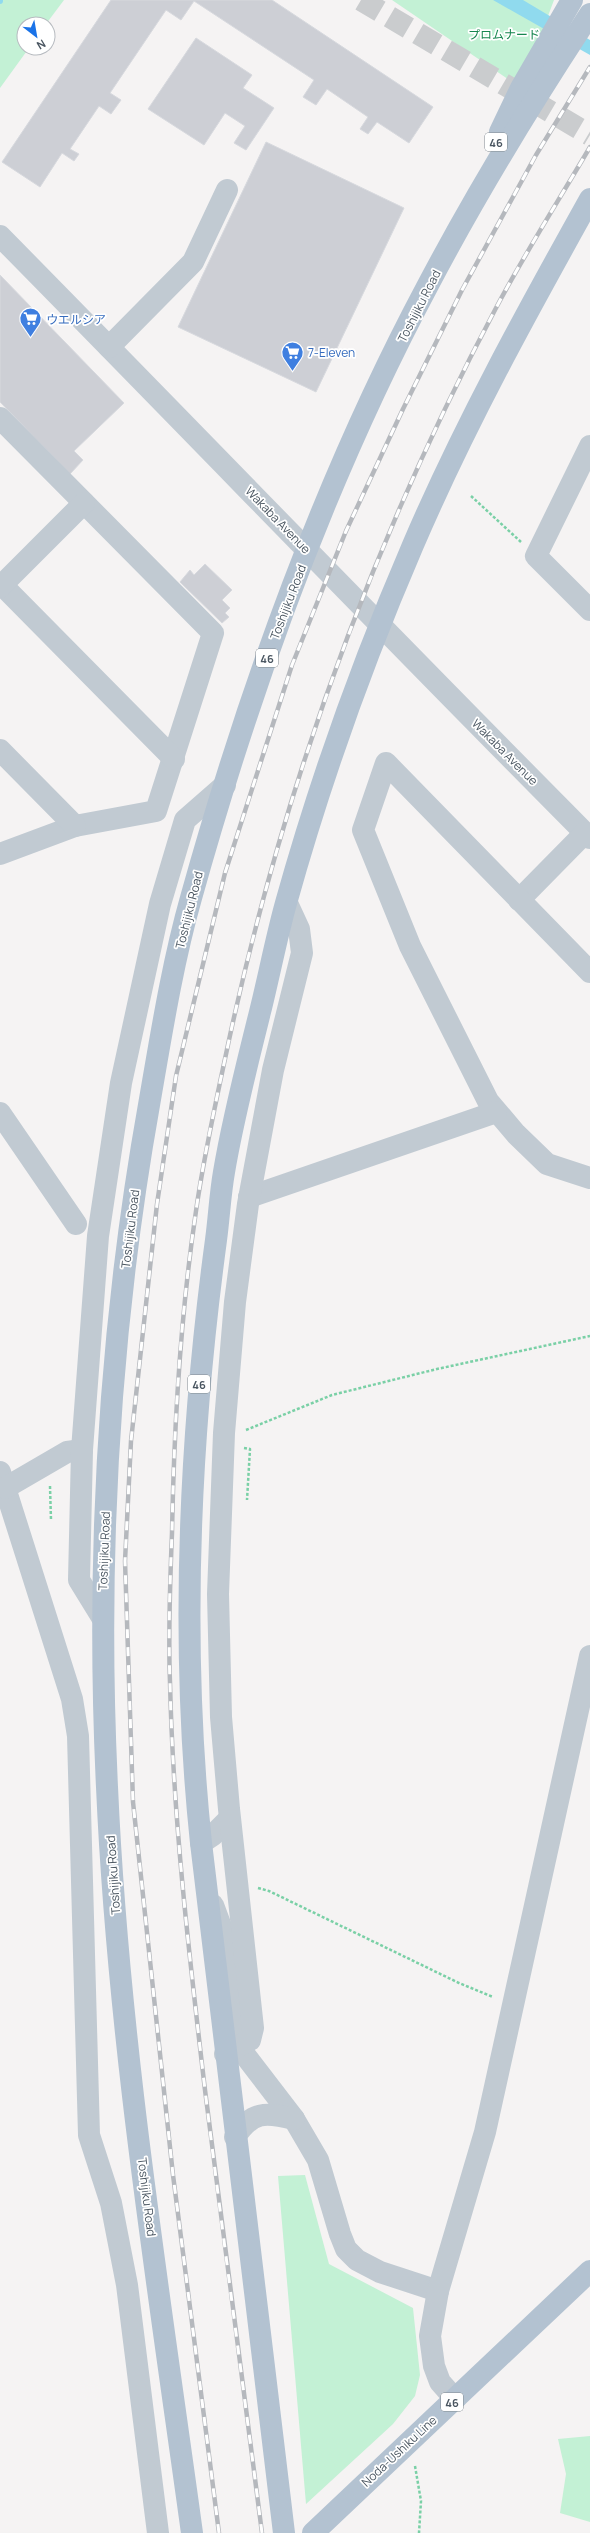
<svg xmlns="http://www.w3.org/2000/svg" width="590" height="2533" font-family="Manrope,'Noto Sans JP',sans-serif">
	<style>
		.green { fill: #c3f1d5 }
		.water { fill: #90daee }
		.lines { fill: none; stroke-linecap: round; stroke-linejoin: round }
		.stream { stroke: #90daee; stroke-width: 6 }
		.building { fill: #cdcfd5; stroke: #d7d9de }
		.minor-tunnel { stroke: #caccce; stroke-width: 22; stroke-dasharray: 22 11; stroke-linecap: butt }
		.path { stroke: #7ad0a6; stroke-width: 2.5; stroke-dasharray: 3 2; stroke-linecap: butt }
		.minor { stroke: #c1cad2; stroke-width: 22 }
		.major { stroke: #b3c2d1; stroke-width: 22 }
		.rail-casing { stroke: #b5b8bd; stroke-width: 4.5 }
		.rail { stroke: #fff; stroke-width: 3; stroke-dasharray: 9; stroke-linecap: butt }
		.labels { text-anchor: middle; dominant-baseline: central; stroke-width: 3.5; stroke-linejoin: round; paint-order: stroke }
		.shield { fill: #fff; stroke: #808990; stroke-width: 1 }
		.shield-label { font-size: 11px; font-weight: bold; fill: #4a5661 }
		.park-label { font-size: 12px; fill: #17864f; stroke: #fff }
		.street-label { font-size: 12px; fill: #4a5661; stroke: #fff }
		.shop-label { font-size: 12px; fill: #366cbe; stroke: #fff; text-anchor: start }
	</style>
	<rect width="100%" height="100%" fill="#f5f3f3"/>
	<g class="green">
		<polygon points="0,0 64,0 46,24 24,24 24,48 29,48 0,88"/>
		<polygon points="392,0 554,0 521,88"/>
		<polygon points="305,2175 329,2264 413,2308 420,2375 415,2396 393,2424 306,2504 278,2176"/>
		<polygon points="590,2436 590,2522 560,2513 566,2474 558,2439"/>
	</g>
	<polygon class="water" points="493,0 523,0 590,40 590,55"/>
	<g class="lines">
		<polyline class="stream" points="0,1 0,0"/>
	</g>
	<g class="building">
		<polygon points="111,0 272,0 433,107 409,143 377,122 368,134 360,129 368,117 327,89 316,105 303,97 314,80 194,1 181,20 166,10 110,93 121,100 111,114 99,106 70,149 79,154 74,161 62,153 40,187 2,162"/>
		<polygon points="196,38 252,75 243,88 274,108 246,150 234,143 245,126 225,113 204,145 148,109"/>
		<polygon points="266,142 404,208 316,392 178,327"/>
		<polygon points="0,275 124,403 74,451 83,460 70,474 0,402"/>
		<polygon points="205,564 232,590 222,600 230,608 225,613 229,617 222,623 180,582 190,570 194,575"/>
	</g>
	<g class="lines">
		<polyline class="minor-tunnel" points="361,0 590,135"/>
		<g class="path">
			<polyline points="471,496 521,542"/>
			<polyline points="246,1430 332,1395 437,1369 590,1336"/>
			<polyline points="244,1448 250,1449 247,1500"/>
			<polyline points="50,1486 51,1520"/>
			<polyline points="258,1888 269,1891 459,1983 493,1997"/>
			<polyline points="415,2466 421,2501 419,2533"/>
		</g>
		<g class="minor">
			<path d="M0,236C197,436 392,639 590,838"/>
			<polyline points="109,347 193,262 227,190"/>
			<polyline points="0,418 213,633 156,811 75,826 0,854"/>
			<polyline points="590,446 536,556 590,610"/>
			<polyline points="2,585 174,759"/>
			<polyline points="0,587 84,503"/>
			<polyline points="0,750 75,826"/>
			<polyline points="519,900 585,833"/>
			<polyline points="590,972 386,763 363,830 410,946 488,1101 516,1134 547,1164 590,1178"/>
			<polyline points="0,1113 76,1224"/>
			<polyline points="249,1197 496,1112"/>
			<polyline points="0,1472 72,1699 78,1736 89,2135 111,2203 127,2285 158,2533"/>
			<polyline points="5,1488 67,1452 82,1450"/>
			<polyline points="103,1619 79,1580 82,1450 98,1236 121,1083 160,904 185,820 225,785"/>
			<polyline points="201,1843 213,1835 229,1819"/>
			<polyline points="213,1905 226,1940 238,2046 294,2119 318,2160 340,2234 346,2249 357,2260 380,2272 438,2291"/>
			<polyline points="225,2054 250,2040 253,2028 229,1809 221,1717 218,1594 224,1433 235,1302 248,1204 273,1070 302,953 299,929 287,903"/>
			<path d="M235,2137C252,2111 265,2112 294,2119"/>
			<polyline points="455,2399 440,2382 434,2366 430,2336 438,2291 485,2132 590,1656"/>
		</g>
		<g class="major">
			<polyline points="500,132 521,88 572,0"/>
			<path d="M192,2533C158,2285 118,2037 107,1787C96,1559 109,1329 149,1105C161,1036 172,965 191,898C249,690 326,476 428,285C477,192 532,102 590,14"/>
			<path d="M284,2533L201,1843C180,1643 189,1440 216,1240C219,1218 220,1195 224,1172C233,1118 247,1065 260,1012C269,976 276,939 286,903C320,781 363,661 413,545C464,426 527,312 590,199"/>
			<polyline points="313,2533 590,2271"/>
		</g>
		<defs>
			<g id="rail">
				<polyline points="219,2533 173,2175 133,1802 125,1561 131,1441 157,1204 176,1076 225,873 292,665 346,531 403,409 462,290 536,155 590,67"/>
				<path d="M262,2533C243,2385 223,2237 205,2090C189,1954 173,1818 170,1682C168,1632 170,1582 172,1533C174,1425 180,1318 196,1211C204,1154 217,1097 229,1040C284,786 374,538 496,308C525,253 559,200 590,147"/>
			</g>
		</defs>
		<use href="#rail" class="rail-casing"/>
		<use href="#rail" class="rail"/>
	</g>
	<defs>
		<symbol id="supermarket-pin" viewBox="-11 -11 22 30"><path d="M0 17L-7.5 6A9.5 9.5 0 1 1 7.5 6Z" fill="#3f7fe0" stroke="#fff"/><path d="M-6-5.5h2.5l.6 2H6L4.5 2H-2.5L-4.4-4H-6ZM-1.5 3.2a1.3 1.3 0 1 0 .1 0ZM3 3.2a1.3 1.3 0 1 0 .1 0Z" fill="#fff"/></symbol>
	</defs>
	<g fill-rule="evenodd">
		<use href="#supermarket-pin" x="18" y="306" width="25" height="34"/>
		<use href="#supermarket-pin" x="280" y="340" width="25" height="34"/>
	</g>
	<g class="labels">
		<g class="shield">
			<rect x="485" y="133" width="22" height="18" rx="3"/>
			<rect x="256" y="649" width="22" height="18" rx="3"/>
			<rect x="188" y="1375" width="22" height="18" rx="3"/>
			<rect x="441" y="2393" width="22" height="18" rx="3"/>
		</g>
		<g class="shield-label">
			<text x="496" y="142">46</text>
			<text x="267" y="658">46</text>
			<text x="199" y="1384">46</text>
			<text x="452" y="2402">46</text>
		</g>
		<g class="park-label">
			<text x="504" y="34">プロムナード</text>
		</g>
		<g class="street-label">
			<text transform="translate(419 306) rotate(-63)">Toshijiku Road</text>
			<text transform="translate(278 520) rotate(46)">Wakaba Avenue</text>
			<text transform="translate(288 602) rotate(-69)">Toshijiku Road</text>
			<text transform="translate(505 752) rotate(45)">Wakaba Avenue</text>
			<text transform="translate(189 910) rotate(-76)">Toshijiku Road</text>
			<text transform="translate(130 1229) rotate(-83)">Toshijiku Road</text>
			<text transform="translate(104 1551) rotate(-88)">Toshijiku Road</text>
			<text transform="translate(113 1875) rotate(-94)">Toshijiku Road</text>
			<text transform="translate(147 2197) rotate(83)">Toshijiku Road</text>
			<text transform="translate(399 2451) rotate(-43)">Noda-Ushiku Line</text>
		</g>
		<g class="shop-label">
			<text x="46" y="319">ウエルシア</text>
			<text x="308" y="352">7-Eleven</text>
		</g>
	</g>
	<g transform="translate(36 36) rotate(149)"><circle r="19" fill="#ffffff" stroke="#b7bbc0"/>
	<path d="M0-3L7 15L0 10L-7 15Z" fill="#1a73e8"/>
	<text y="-6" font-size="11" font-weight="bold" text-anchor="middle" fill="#4a5661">N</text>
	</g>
</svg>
